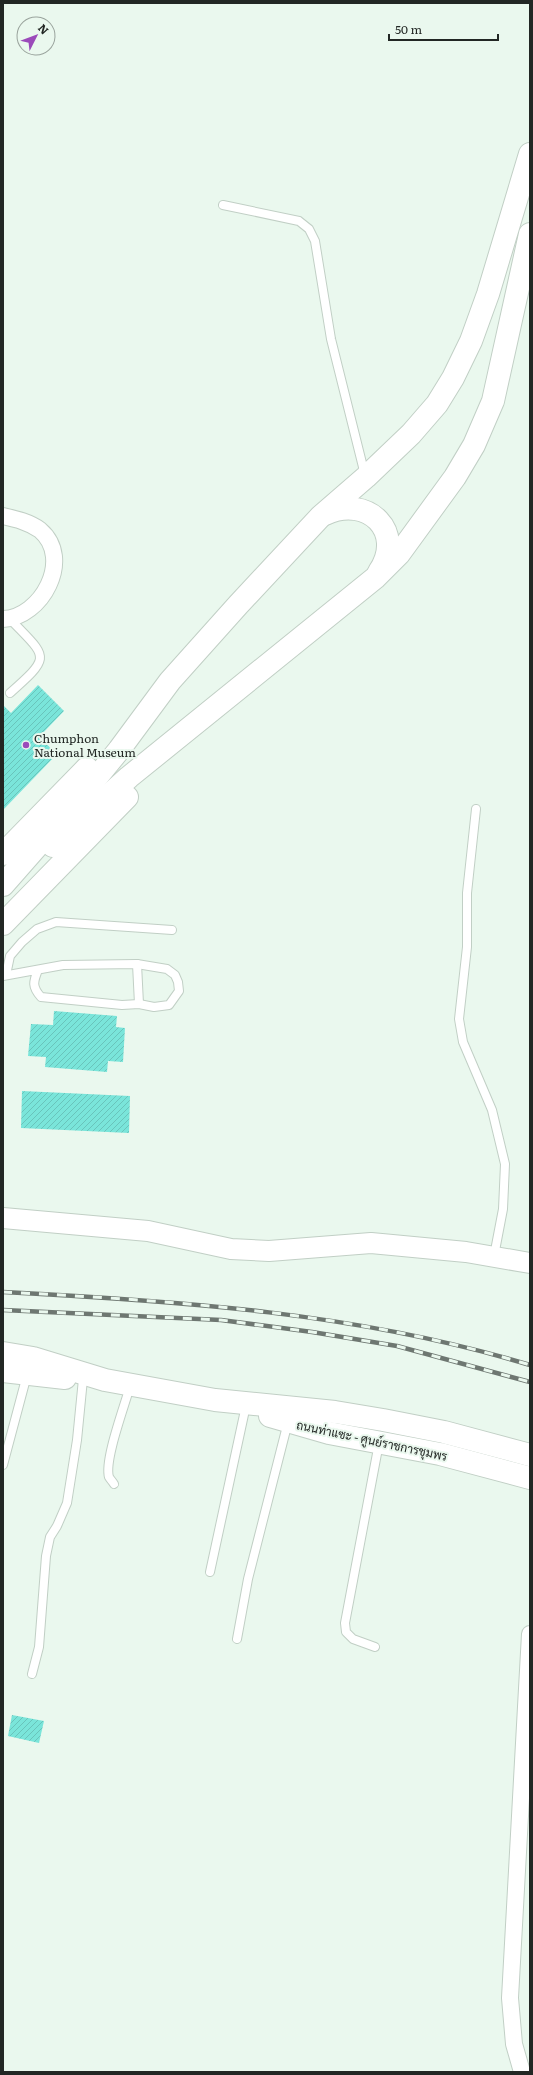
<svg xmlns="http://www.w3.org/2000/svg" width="533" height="2075" font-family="Literata,Sarabun,serif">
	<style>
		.building { fill: url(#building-hatch) }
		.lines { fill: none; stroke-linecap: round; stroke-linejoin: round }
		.service-casing { stroke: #c1cfc5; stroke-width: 10 }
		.minor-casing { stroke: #c1cfc5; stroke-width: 18 }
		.tertiary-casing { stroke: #c1cfc5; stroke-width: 22 }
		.secondary-casing { stroke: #c1cfc5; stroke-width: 24 }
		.service { stroke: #fff; stroke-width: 8 }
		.minor { stroke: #fff; stroke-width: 16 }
		.tertiary { stroke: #fff; stroke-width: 20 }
		.secondary { stroke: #fff; stroke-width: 22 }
		.rail-casing { stroke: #6e7771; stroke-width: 4.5 }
		.rail { stroke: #eaf8ee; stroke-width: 3; stroke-dasharray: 9; stroke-linecap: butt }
		.poi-dot { fill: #9b4aba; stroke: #eaf8ee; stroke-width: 1.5 }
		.labels { text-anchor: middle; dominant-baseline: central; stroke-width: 4; stroke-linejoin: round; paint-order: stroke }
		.poi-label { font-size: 12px; fill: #222724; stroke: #eaf8ee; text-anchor: start }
		.street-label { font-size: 12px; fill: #222724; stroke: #eaf8ee }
	</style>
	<defs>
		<pattern id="building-hatch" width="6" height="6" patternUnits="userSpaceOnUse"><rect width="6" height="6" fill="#7ae5da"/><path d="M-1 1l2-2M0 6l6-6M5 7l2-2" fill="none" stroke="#69c4bb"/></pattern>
	</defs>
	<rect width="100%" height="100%" fill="#eaf8ee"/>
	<g class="building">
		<polygon points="38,685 64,711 39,737 57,754 3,810 3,705 11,713"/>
		<polygon points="54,1011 117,1016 116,1027 125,1028 123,1062 108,1061 107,1072 45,1067 46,1057 28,1056 31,1024 53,1025"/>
		<polygon points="22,1091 130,1096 129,1133 21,1128"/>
		<polygon points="12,1715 44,1721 39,1743 8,1736"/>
	</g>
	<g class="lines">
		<defs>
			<g id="service">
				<polyline points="223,205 299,221 309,229 315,241 331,339 365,475"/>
				<path d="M10,619C47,658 53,655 10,693"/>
				<polyline points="476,809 467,893 467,947 459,1019 463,1042 492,1110 505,1164 503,1209 494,1256"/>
				<polyline points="137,964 139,1004"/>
				<polyline points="6,975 10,956 22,942 37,929 56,922 172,930"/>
				<path d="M3,976L63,965L137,964L167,969L175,975L178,982L179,991L169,1005L154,1007L139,1004L122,1005L41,997C32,987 33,982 38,970"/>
				<polyline points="3,1465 27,1375"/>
				<path d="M114,1484C113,1482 110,1479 109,1477C104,1460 125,1405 130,1386"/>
				<polyline points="210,1572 245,1410"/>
				<polyline points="237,1639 248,1579 288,1422"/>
				<polyline points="375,1647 353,1639 346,1632 345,1623 379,1443"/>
				<polyline points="32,1674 39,1647 46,1556 50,1537 57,1526 67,1503 77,1440 83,1379"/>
			</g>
			<g id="minor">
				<path d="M3,516C16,519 29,522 40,530C74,559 41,618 3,619"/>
				<polyline points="522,2072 514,2044 510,1998 530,1634"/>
			</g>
			<polyline id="tertiary" points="3,1218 148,1231 231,1249 269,1251 371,1243 466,1252 530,1263"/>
			<g id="secondary">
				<path d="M325,514C368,494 406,532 379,572"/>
				<polyline points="53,846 129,777 375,578 399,554 455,477 474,445 493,401 530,234"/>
				<polyline points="3,854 87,768"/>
				<polyline points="3,885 83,794 119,750 170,681 238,605 321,516 366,477 411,434 437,404 453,378 471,341 488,294 530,154"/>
				<polyline points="3,924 127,797"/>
				<polyline points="3,1353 33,1358 105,1380 215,1400 335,1412 383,1420 444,1432 530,1455"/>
				<polyline points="3,1371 65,1378"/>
				<polyline points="270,1416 329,1433 440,1454 530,1478"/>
			</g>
		</defs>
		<use href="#service" class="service-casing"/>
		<use href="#minor" class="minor-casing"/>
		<use href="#tertiary" class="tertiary-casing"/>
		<use href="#secondary" class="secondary-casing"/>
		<use href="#service" class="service"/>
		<use href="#minor" class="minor"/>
		<use href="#tertiary" class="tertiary"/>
		<use href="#secondary" class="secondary"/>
		<defs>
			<g id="rail">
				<path d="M3,1292C181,1301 359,1313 530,1365"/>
				<polyline points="3,1310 221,1320 312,1332 397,1346 530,1382"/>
			</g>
		</defs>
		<use href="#rail" class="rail-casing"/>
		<use href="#rail" class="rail"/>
	</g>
	<circle class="poi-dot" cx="26" cy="745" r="4"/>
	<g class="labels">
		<g class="poi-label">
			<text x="34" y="738">Chumphon<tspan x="34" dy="14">National Museum</tspan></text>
		</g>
		<g class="street-label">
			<text transform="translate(372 1440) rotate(12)">ถนนท่าแซะ - ศูนย์ราชการชุมพร</text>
		</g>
	</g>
	<rect width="533" height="2075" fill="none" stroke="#222724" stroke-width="8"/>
	<g transform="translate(36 36) rotate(48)"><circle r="19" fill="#eaf8ee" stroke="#9aa49d"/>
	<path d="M0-3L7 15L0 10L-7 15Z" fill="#9b4aba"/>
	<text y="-6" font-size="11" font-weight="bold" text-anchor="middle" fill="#222724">N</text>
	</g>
	<path d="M389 34v6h109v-6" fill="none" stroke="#222724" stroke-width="2"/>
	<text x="395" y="34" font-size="12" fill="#222724" stroke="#eaf8ee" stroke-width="3" paint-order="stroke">50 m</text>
</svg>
